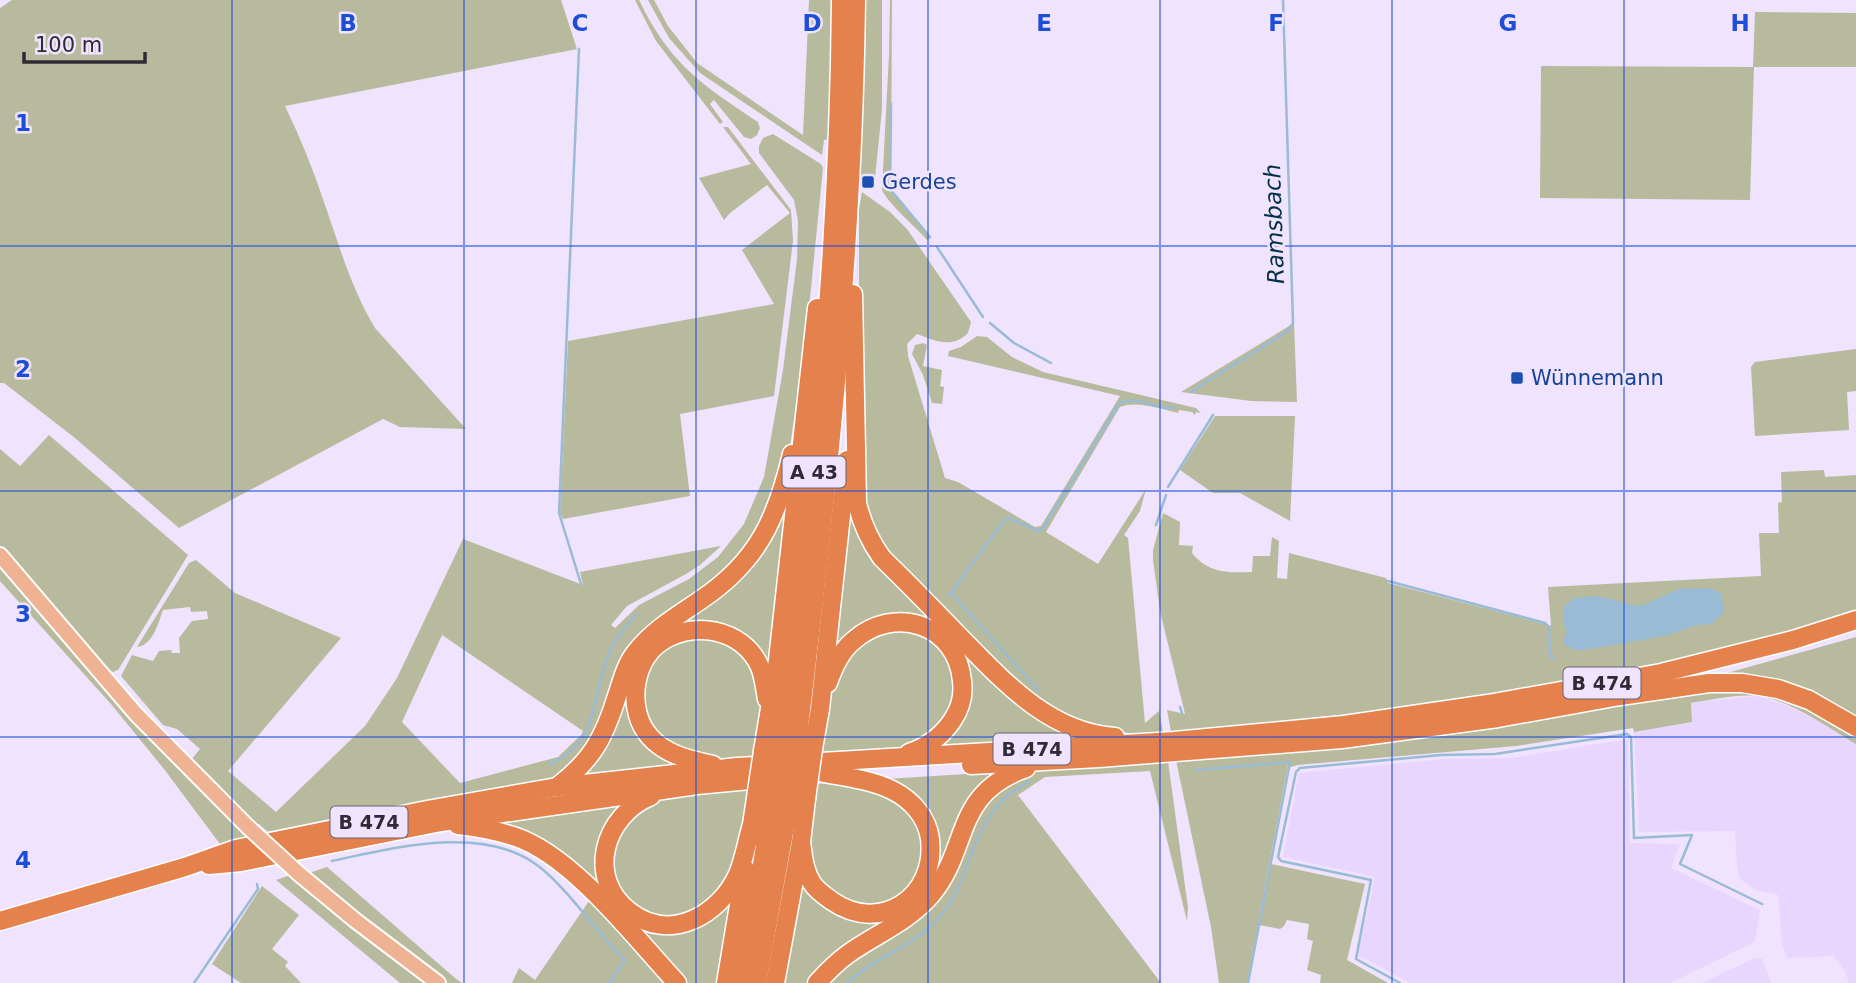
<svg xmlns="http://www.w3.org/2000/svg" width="1856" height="983" font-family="'DejaVu Sans',sans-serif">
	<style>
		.built { fill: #e9d6ff }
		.green { fill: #b8ba9d; fill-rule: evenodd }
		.water { fill: #9abbd5 }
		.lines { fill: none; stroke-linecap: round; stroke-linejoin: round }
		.stream { stroke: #9abbd5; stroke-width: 2.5 }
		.major-casing { stroke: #fff; stroke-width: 18 }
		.highway-casing { stroke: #fff; stroke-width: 21 }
		.major { stroke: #efb394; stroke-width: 14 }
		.highway { stroke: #e5814c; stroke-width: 18 }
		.major-bridge-casing { stroke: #fff; stroke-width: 18; stroke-linecap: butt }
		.highway-bridge-casing { stroke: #fff; stroke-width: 21; stroke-linecap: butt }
		.major-bridge { stroke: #efb394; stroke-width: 14 }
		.highway-bridge { stroke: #e5814c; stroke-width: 18 }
		.grid { fill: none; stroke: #1d4ed8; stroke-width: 2; stroke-opacity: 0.55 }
		.transit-dot { fill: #1a4fb4; stroke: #efe3fe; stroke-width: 2.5 }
		.labels { text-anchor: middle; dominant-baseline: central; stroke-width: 5; stroke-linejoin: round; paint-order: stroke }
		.shield { fill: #efe3fe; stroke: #696273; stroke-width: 2 }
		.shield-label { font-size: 19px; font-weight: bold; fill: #302a37 }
		.transit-label { font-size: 21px; fill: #164399; stroke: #efe3fe; text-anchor: start }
		.water-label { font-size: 23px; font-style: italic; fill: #042f49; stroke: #efe3fe }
		.grid-label { font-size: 23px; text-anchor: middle; font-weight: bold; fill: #1d4ed8; stroke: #efe3fe; stroke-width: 5; stroke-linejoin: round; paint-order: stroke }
	</style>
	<rect width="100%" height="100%" fill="#efe3fe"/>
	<g class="built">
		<polygon points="1757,696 1788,706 1815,719 1856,744 1856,983 1849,983 1845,971 1833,956 1787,958 1782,944 1778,895 1755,890 1740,879 1737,866 1735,831 1639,832 1634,732 1692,722 1691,703"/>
		<polygon points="1628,739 1630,843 1680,844 1671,868 1760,910 1755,942 1670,983 1410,983 1358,955 1375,877 1283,857 1299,773 1445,759 1512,758"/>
		<polygon points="1755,958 1762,958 1771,983 1702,983"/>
	</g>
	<g class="green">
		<path d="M12,0H561L577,49L285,106C300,137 313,169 324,202C339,245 351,288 375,328L466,429L400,427L383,419L179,528L75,438L4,383H0V8Z"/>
		<path d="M635,0H639C670,64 701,84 758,122L760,128L757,135L751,139L744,137L714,100L710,104L723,122L720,124L656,41Z"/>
		<polygon points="648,0 654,0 668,26 697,63 803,135 809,0 882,0 882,109 875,178 869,181 861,179 861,134 824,140 822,155 700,73 669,38"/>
		<path d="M890,0H892L891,189L931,238L927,240C917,228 884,200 882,189L889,55Z"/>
		<polygon points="1755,12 1856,13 1856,67 1754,67 1750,200 1540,198 1541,66 1753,67"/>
		<polygon points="723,127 728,127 791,210 793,241 774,396 680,414 690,496 563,519 560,513 568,341 774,304 742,250 790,213 767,185 730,213 724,220 699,178 751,164"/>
		<path d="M773,134L821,164L823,168L806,338L788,460L782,479L743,559L658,623L603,724L578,763L550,781L268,832L259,824H257L191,760L200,749L177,729L163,725L121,676L132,655L153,661L159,651L171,650L172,653H180L179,638L192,621L208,619L207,611L191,612L190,607L163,610C158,624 153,645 137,647L189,563L196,560L235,593L341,638L228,771L276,812L365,726L397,678L463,539L583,585L580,572L721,546L700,565L686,574L627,606L611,625L615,628L639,605L689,579L718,557L744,524L764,477L783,370L797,259L798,221L794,200L759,153V146L763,138ZM442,635L583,731L581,735L558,757L460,783L402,722Z"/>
		<path d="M862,192L890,212L907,229L971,322L968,333C952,349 936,341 917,334L907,344L908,356L945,478L958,482L1035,527L1041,526L1120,396L948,356L949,351L961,347L977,336L987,337L1012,357L1043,372L1196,408L1201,413L1196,412L1195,415L1192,412L1179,410L1178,413C1162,409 1136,400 1120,407L1046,532L1098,564L1146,489L1140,511L1124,535L1128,538L1145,723L1159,711L1163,732L1138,734L1102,730L1043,706L893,562L868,527L859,414V209Z"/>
		<polygon points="1294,323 1297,402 1251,401 1181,392"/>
		<polygon points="923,343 927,345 923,366 942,370 940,386 944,387 942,404 932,403 923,375 912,354 915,345"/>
		<polygon points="1856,349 1856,391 1847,392 1849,430 1755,436 1751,367 1755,362"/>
		<polygon points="1215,416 1295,416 1290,521 1240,493 1213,493 1180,470"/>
		<polygon points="49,435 188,555 118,670 113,672 102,669 0,548 0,449 20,466"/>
		<path d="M1824,470L1825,477L1856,475V613C1778,635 1699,657 1619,673C1471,704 1321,717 1171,732L1167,710L1185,714L1160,611L1153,560V550L1163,513L1180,522L1179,545L1193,546L1192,553C1208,573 1228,573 1252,572L1253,556H1270L1272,537L1279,541L1277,578L1287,579L1289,553L1386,578L1388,583L1545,624L1547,627L1551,625L1548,587L1761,576L1759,533H1779L1778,503L1782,502L1781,472Z"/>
		<polygon points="849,478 856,520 1007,690 1087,737 937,747 942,741 965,662 903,616 830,665"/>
		<polygon points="789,490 769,673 741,636 655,641 634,713 691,765 578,779 646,646 719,593"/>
		<polygon points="0,561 240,829 252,842 223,848 164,769 111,704 0,581"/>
		<polygon points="886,628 930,635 956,667 953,711 924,741 899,749 819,755 824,717 832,689 852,649"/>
		<path d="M691,636L726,640L750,660L763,700L757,758C732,760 712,758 688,751C682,748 673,747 668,743C640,721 632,674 662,650C669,643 682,640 691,636Z"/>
		<polygon points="1856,637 1856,723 1824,703 1709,678"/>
		<path d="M1701,688L1775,692L1856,731V744C1829,728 1789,699 1757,696C1736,694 1712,700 1691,703L1692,722L1634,732L1633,728L1516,746L1297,765L1291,767L1288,765L1247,983H1219L1211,927L1176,760Z"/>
		<polygon points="1168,761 1188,908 1187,921 1150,771 1045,777 1018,795 1161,983 823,983 836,969 905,924 981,802 1033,770"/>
		<polygon points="999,772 937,877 813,983 779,983 799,869 807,885 887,916 937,853 885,779"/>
		<polygon points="831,783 873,788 908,806 926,840 913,888 880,907 845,905 818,881 806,844 815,784"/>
		<polygon points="750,790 734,868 711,903 671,920 641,913 620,892 611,870 617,833 647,804 664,797"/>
		<polygon points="628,802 604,885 665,930 736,888 720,983 686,983 580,873 480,821"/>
		<polygon points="1271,864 1365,884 1347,960 1388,983 1320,983 1321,975 1307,970 1313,941 1307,939 1309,924 1287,920 1284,926 1280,929 1259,925"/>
		<polygon points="327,867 455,978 462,983 445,983 400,951 306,874"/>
		<polygon points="291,875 430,983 400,983 276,880"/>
		<polygon points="262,886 299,915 272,949 288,962 285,966 301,983 241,983 212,964"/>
		<polygon points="591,898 672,983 512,983 519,968 535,980"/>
	</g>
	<polygon class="water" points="1710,588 1721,593 1724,612 1713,623 1694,626 1668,635 1636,641 1578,651 1563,644 1567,628 1564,625 1563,608 1574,598 1583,597 1597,596 1636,606 1649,603 1678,589"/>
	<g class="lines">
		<g class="stream">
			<polyline points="579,49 559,513 581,584"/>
			<polyline points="891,104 890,189 930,237"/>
			<polyline points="937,247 983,317"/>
			<polyline points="990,323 1014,343 1051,363"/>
			<polyline points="1190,392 1288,331 1293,323 1283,0"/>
			<polyline points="1168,487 1213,415"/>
			<polyline points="1156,525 1166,495"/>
			<polyline points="1388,581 1545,623 1549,627 1550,656 1554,659"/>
			<path d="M948,594L951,593L1004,520L1008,518L1039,531L1044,527L1118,405C1134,392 1157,412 1175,407"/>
			<polyline points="952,594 1038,690"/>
			<polyline points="1180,707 1182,713"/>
			<path d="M549,764C602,742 590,694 611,649C617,636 627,625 636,614"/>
			<polyline points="1195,770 1290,762 1248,983"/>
			<path d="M332,861C394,848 486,823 541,868C573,895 595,931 625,960L609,983"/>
			<polyline points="194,983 258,889 257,884"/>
			<path d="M847,983C876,956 918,945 943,913C969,880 971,834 1000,803C1008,793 1019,788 1030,781"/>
			<polyline points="1400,983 1356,959 1371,880 1281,861 1278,857 1296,772 1300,768 1441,755 1495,754 1627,734 1631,737 1634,838 1692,835 1680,864 1762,904"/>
		</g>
		<defs>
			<g id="major">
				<polyline points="0,555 136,714 248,827"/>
				<polyline points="298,873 356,921 438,983"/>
			</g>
			<g id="highway">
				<path d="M853,294L857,503C862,524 869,540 882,558C909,584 935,611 961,638C1004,682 1050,733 1115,737"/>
				<path d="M828,683C833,668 841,651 853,641C894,604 957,624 962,681C964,696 961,708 952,721C941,737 927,747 909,753"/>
				<polyline points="813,749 820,709 847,460"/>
				<polyline points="763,751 778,660 817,308"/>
				<path d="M796,751C827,501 853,251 856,0"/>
				<path d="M780,752C814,503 839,252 841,0"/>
				<path d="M713,765C690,760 666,755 650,737C627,712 632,664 658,644C691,619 743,628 760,667C764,677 765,688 767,699"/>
				<polyline points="971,765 1099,758 1342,739 1498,718 1620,696 1709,683 1742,683 1778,689 1809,700 1856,727"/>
				<path d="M557,787C592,760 604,738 617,696C622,681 626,664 636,652C654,629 679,615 702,599C758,561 777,518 792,454"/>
				<path d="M651,796C604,815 585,878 630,912C670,943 720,915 738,874C744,860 747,842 751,828"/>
				<path d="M458,825C477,827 498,831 516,837C574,857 635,938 677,983"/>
				<polyline points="750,838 756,798"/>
				<path d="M801,842C803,856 804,871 812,883C816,890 825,896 832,901C881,935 937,896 930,839C927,817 912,800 892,790C871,780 847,777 824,773"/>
				<polyline points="209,865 241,862 441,822 697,785 772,778"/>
				<polyline points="0,921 185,867 236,849 427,810 557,787 737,767 1174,741 1344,725 1488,704 1661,673 1793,640 1856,620"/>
				<polyline points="726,983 745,869"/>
				<polyline points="742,983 773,799"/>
				<polyline points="757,983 790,799"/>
				<polyline points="775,983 801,842 806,799"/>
				<path d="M817,983C826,973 837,962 848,954C876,934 908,922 931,895C971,847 952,794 1026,768"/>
			</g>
		</defs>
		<use href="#major" class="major-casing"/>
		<use href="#highway" class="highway-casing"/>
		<use href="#major" class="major"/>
		<use href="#highway" class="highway"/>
		<defs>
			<polyline id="major-bridge" points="248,827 298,873"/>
			<g id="highway-bridge">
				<polyline points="756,798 763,751"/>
				<polyline points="773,799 780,752"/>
				<polyline points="790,799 796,751"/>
				<polyline points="806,799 813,749"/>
			</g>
		</defs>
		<use href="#major-bridge" class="major-bridge-casing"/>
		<use href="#highway-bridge" class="highway-bridge-casing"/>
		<use href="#major-bridge" class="major-bridge"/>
		<use href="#highway-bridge" class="highway-bridge"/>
	</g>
	<path class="grid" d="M232,0V983M464,0V983M696,0V983M928,0V983M1160,0V983M1392,0V983M1624,0V983M0,246H1856M0,491H1856M0,737H1856"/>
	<g class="transit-dot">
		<rect x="861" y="175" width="14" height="14" rx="3.5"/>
		<rect x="1510" y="371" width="14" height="14" rx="3.5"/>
	</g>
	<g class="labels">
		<g class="shield">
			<rect x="782.5" y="456.5" width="63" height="31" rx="5"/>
			<rect x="1563.5" y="667.5" width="77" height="31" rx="5"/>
			<rect x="993.5" y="733.5" width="77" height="31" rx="5"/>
			<rect x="330.5" y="806.5" width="77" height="31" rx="5"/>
		</g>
		<g class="shield-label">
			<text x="814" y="472">A 43</text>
			<text x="1602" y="683">B 474</text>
			<text x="1032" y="749">B 474</text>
			<text x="369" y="822">B 474</text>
		</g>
		<g class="transit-label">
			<text x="882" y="182">Gerdes</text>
			<text x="1531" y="378">Wünnemann</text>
		</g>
		<g class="water-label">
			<text transform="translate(1274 224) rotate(-92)">Ramsbach</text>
		</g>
	</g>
	<g class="grid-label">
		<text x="348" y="31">B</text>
		<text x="580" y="31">C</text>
		<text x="812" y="31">D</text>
		<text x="1044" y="31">E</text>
		<text x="1276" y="31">F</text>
		<text x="1508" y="31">G</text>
		<text x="1740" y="31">H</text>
		<text x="23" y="131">1</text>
		<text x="23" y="377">2</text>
		<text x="23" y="622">3</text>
		<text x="23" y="868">4</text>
	</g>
	<path d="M24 52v10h121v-10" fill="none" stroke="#302a37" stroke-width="3.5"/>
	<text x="35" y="52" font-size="21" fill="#302a37" stroke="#efe3fe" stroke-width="5" paint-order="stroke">100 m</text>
</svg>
